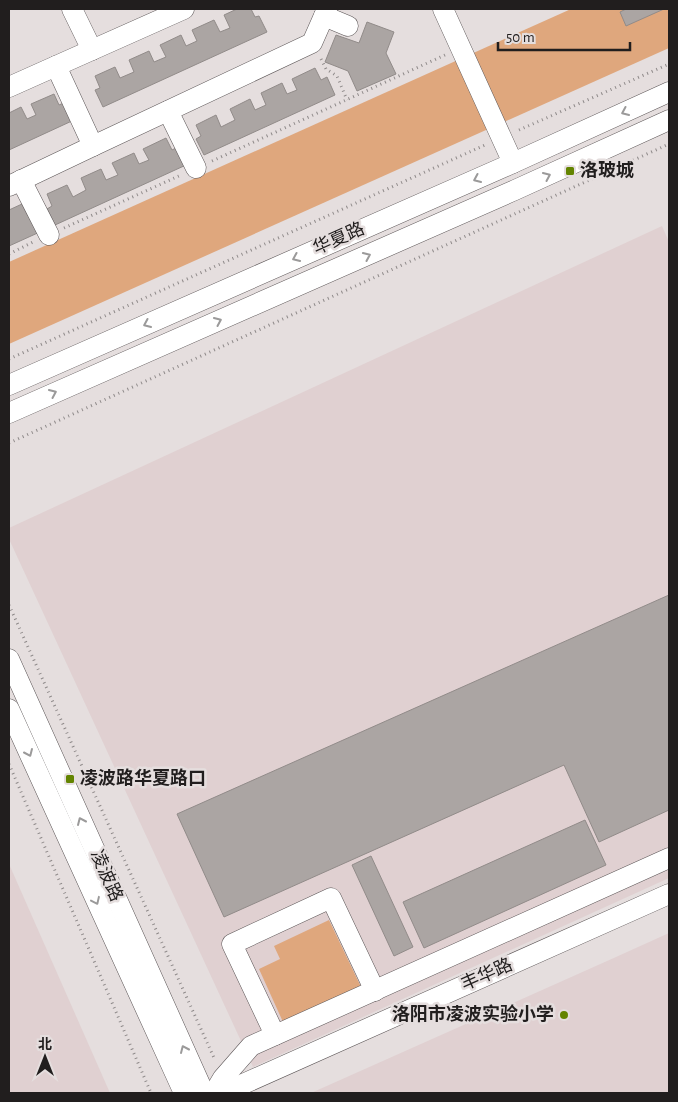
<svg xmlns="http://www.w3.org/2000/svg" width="678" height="1102" font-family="'Alegreya Sans','Noto Sans SC',sans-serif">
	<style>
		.built { fill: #e0d0d1 }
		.green { fill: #dfa77d }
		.building { fill: #aba5a3; stroke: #918b89 }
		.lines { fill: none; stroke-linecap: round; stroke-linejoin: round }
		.minor-casing { stroke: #5b5556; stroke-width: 21 }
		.path { stroke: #8f8a8a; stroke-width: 3; stroke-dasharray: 1 4; stroke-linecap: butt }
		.minor { stroke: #fff; stroke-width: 20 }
		.oneway { stroke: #9b9a9a }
		.poi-dot { fill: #638400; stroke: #e5dede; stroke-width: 2 }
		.labels { text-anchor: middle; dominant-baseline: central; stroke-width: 5; stroke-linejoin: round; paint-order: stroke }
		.poi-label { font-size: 18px; font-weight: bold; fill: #211e1e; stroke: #e5dede; text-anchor: start }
		.street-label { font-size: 18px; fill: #211e1e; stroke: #e5dede }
	</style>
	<rect width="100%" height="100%" fill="#e5dede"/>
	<g class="built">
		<polygon points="662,226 669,242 669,878 253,1067 9,539 9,528"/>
		<polygon points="9,864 110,1093 9,1093"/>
		<polygon points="669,933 669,1093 311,1093 616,957"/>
	</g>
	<g class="green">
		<polygon points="571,9 669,9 669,48 9,344 9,262"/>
		<polygon points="329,920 361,987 283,1022 259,969 280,959 274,946"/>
	</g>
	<g class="building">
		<polygon points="237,9 251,9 255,17 259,16 267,32 103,107 95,90 100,88 95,76 115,67 120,78 134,72 129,60 149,51 154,62 166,57 160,45 181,35 186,46 197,41 192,30 214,20 220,32 230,28 224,15"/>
		<polygon points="626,9 664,9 626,26 620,12"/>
		<polygon points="367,22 394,32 386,53 396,74 357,91 348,71 325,62 336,35 359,43"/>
		<polygon points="315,68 321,80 327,77 335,95 204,155 196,139 201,136 196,125 216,115 221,127 235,120 230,109 250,99 255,110 266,105 261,93 282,83 287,94 297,90 292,79"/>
		<polygon points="54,94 59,105 66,102 74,120 9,150 9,113 21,107 27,119 36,115 31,104"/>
		<polygon points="166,138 172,150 178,147 186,165 55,225 47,209 52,206 47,194 67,185 73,197 86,190 81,178 101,169 106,180 118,175 112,163 134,153 139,164 149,160 143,149"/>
		<polygon points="22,204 28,216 34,213 42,231 9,246 9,210"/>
		<polygon points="669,595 669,810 599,842 564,765 224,917 177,814"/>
		<polygon points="585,820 606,865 424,948 403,902"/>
		<polygon points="371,856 413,947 394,956 352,865"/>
	</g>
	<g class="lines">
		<defs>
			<g id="minor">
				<polyline points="72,9 92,50"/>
				<polyline points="443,9 513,163"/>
				<polyline points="324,16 348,26"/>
				<polyline points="56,66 184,9"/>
				<polyline points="9,87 56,66 93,146 312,43 327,9"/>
				<polyline points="168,111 196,168"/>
				<polyline points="21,180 49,235"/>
				<polyline points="9,186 93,146"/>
				<polyline points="9,385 513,163 669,92"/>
				<polyline points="9,413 515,190 669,120"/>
				<polyline points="9,659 204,1093"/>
				<polyline points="9,709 184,1093"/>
				<polyline points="275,1035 232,944 331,898 375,991"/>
				<polyline points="214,1093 223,1078 251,1046 669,858"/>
				<polyline points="223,1093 669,894"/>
			</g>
		</defs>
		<use href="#minor" class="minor-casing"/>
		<g class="path">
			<polyline points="321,59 326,69 337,76 347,100"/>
			<polyline points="519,130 669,64"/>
			<polyline points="212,161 445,55"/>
			<polyline points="64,228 181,175"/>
			<polyline points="9,254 33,242"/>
			<polyline points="9,359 485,145"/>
			<polyline points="9,443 669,144"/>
			<polyline points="9,605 215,1060"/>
			<polyline points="9,764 151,1093"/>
		</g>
		<use href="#minor" class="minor"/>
	</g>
	<defs><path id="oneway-chevron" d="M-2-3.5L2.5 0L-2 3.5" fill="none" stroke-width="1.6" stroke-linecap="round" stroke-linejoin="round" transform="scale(1.25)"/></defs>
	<g class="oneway">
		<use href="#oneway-chevron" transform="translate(625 112) rotate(156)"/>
		<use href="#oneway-chevron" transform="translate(547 176) rotate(-24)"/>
		<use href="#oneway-chevron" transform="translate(477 179) rotate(156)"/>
		<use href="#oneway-chevron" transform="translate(367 256) rotate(-24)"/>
		<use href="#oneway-chevron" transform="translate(296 258) rotate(156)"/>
		<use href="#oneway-chevron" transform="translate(218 321) rotate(-24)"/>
		<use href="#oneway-chevron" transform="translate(147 324) rotate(156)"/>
		<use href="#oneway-chevron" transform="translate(53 393) rotate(-24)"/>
		<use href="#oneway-chevron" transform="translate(29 753) rotate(66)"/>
		<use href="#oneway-chevron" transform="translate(81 821) rotate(-114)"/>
		<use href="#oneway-chevron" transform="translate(96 901) rotate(65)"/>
		<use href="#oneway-chevron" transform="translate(184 1049) rotate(-114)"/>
	</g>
	<g class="poi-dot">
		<rect x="565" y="166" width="10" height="10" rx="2.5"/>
		<rect x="65" y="774" width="10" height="10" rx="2.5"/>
		<circle cx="564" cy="1015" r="5"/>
	</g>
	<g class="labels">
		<g class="poi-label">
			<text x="580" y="171">洛玻城</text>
			<text x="80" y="779">凌波路华夏路口</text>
			<text x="554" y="1015" text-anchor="end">洛阳市凌波实验小学</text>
		</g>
		<g class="street-label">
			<text transform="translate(339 239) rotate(-24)">华夏路</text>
			<text transform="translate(106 876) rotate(66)">凌波路</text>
			<text transform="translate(487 975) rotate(-24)">丰华路</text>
		</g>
	</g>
	<rect width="678" height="1102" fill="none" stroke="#211e1e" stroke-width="20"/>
	<g transform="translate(45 1057)" stroke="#e5dede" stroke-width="4" paint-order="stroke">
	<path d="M0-4L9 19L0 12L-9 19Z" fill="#211e1e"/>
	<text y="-8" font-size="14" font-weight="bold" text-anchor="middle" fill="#211e1e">北</text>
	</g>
	<path d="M498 42v8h132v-8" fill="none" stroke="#211e1e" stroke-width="2.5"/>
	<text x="506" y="42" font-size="15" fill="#211e1e" stroke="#e5dede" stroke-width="4" paint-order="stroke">50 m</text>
</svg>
